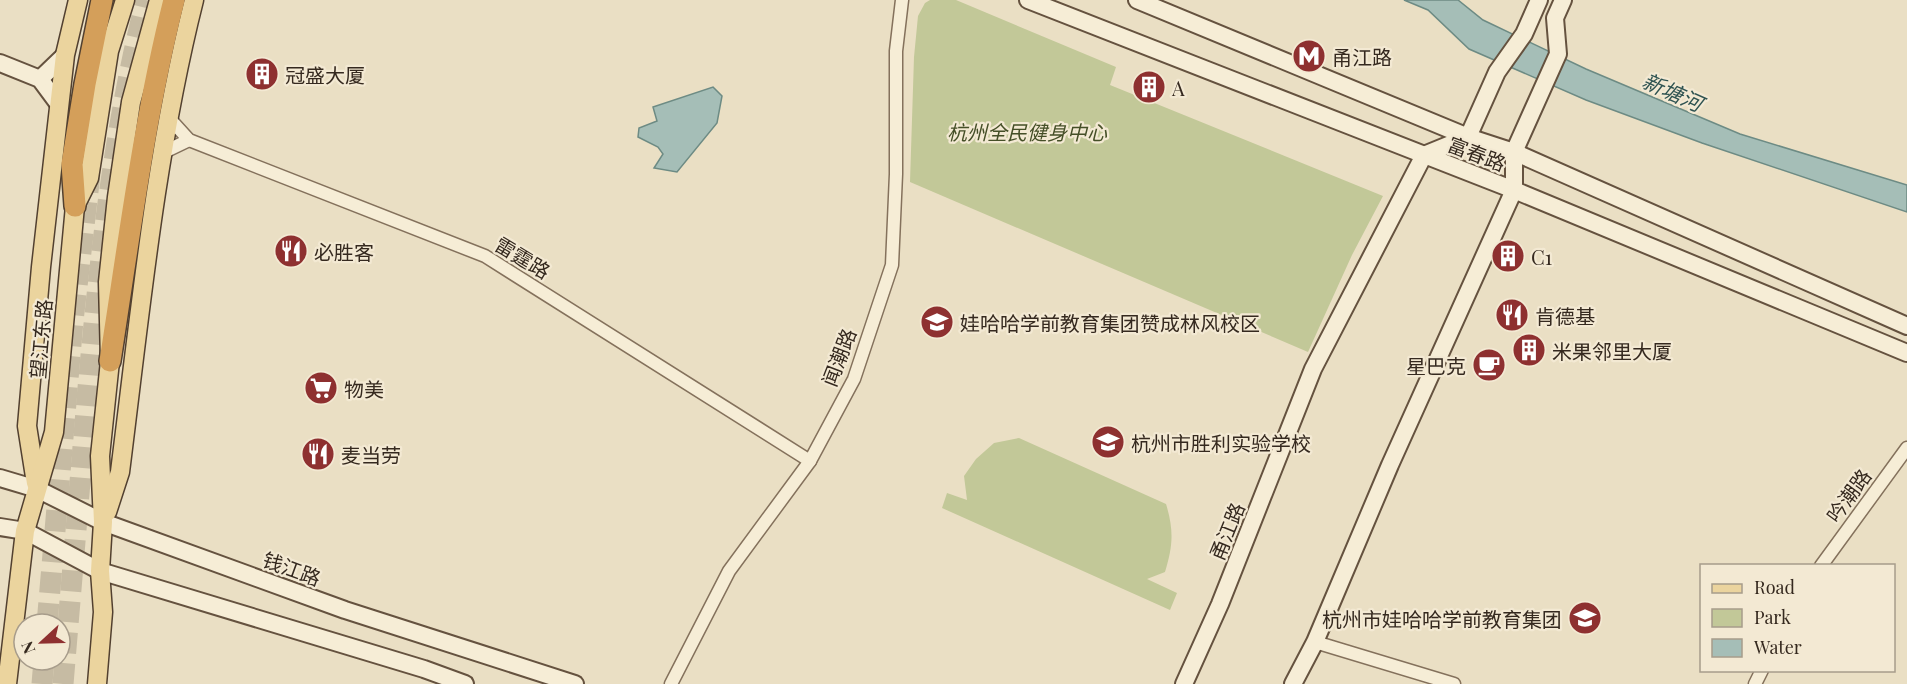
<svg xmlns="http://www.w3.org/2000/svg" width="1907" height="684" font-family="'Playfair Display','Noto Sans SC',serif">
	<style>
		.green { fill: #c2c898 }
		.water { fill: #a5beb7; stroke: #6d8b84; stroke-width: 1.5 }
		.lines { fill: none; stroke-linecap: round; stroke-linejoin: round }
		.highway-tunnel { stroke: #c6bba3; stroke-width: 21; stroke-dasharray: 21 10; stroke-linecap: butt }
		.street-casing { stroke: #84715c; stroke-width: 15 }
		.secondary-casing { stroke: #65523f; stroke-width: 20 }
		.primary-casing { stroke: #524030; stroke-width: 21 }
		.highway-casing { stroke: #524030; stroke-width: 24 }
		.street { stroke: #f6edd6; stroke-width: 12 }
		.secondary { stroke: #f6edd6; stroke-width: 16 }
		.primary { stroke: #ebd49e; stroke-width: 18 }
		.highway { stroke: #d49f5a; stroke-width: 21 }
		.labels { text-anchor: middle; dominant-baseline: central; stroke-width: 4.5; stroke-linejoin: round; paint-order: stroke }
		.poi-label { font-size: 20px; fill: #35291f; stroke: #f3e9d3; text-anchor: start }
		.park-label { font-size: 20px; font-style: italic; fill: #454f27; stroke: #f3e9d3 }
		.street-label { font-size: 20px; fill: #35291f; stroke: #f3e9d3 }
		.water-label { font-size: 21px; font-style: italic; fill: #2f5351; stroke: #f3e9d3 }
	</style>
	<rect width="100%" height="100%" fill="#eadfc4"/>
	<g class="green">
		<polygon points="930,0 956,0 1116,67 1110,85 1383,196 1352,255 1308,352 910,182 914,57 918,16 925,3"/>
		<path d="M1019,438L1166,504C1174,530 1173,546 1165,572L1147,579L1177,593L1170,610L942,508L947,493L967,500L964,476L976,459L994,443Z"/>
	</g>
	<g class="water">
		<polygon points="1404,0 1458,0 1483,20 1586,69 1740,134 1907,185 1907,212 1702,143 1586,100 1469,49 1428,10"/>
		<polygon points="713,87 722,96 717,123 677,172 654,168 663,154 658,147 638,137 639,128 657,121 653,107"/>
	</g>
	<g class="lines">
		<g class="highway-tunnel">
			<polyline points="47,624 73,321 90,174"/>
			<polyline points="42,684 44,660"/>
			<path d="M63,684C71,589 79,494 87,399C99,265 113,131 146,0"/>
		</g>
		<defs>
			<g id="street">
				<polyline points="169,118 189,140 485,256 810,461"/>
				<polyline points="162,153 189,140"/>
				<polyline points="1821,566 1907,448"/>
				<polyline points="1315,642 1454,684"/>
				<polyline points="671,684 729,571 810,461 854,379 892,265 896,174 896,51 902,0"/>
				<polyline points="1755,684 1762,670"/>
			</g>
			<g id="secondary">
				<polyline points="1028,0 1514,190 1907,353"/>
				<polyline points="1137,0 1468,137 1514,152 1907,326"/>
				<polyline points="0,63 40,79 60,106"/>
				<polyline points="40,79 65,55"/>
				<polyline points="0,478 37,489 103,522 345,610 575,684"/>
				<polyline points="0,527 25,531 100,571 424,669 465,684"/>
				<polyline points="1184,684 1220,604 1313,369 1424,155 1468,137 1497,72 1524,34 1539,0"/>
				<polyline points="1293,684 1315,642 1390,465 1514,190 1514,152 1558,54 1555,18 1563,0"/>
			</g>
			<g id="primary">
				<polyline points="36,483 27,426 41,267 65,55 78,0"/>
				<path d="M107,512L120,472C140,314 155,155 194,0"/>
				<polyline points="7,684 25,531 54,432 75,206 89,178 109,51 125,0"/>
				<polyline points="97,684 103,612 100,571 103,522 100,456 110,361 108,282 117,197 131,102 159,0"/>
			</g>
			<g id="highway">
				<polyline points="75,206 72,164 85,84 102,0"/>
				<path d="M110,361C129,240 144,119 174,0"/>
			</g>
		</defs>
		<use href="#street" class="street-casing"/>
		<use href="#secondary" class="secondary-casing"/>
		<use href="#primary" class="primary-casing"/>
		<use href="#highway" class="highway-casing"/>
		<use href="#street" class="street"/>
		<use href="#secondary" class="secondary"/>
		<use href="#primary" class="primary"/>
		<use href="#highway" class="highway"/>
	</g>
	<defs>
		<symbol id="metro-disc" viewBox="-11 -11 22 22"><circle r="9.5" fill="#8e3030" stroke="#f3e9d3"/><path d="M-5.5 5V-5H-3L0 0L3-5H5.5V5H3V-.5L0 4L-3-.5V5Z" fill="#fff"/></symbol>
		<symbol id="building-disc" viewBox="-11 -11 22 22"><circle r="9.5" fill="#8e3030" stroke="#f3e9d3"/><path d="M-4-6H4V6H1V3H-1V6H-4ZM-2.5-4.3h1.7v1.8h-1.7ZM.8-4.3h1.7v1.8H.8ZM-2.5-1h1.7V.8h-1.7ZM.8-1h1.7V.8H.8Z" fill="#fff"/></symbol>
		<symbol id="restaurant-disc" viewBox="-11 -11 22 22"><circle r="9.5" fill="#8e3030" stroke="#f3e9d3"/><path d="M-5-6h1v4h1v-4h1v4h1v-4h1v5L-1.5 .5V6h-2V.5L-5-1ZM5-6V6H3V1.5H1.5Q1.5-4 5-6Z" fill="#fff"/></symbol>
		<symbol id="school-disc" viewBox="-11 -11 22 22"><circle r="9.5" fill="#8e3030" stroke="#f3e9d3"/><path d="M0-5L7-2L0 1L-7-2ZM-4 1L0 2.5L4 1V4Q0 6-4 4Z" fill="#fff"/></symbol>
		<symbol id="cafe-disc" viewBox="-11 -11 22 22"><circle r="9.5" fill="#8e3030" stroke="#f3e9d3"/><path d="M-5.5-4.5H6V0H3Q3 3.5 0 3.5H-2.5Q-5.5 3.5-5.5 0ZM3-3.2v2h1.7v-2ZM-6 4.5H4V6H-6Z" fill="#fff"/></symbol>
		<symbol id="supermarket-disc" viewBox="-11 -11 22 22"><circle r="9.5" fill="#8e3030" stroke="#f3e9d3"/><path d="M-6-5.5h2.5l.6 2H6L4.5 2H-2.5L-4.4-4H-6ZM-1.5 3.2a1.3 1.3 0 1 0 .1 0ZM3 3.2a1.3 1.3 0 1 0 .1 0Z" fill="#fff"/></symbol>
	</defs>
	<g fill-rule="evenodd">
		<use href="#metro-disc" x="1290" y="37" width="38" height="38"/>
		<use href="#building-disc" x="243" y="55" width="38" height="38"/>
		<use href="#building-disc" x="1130" y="68" width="38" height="38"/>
		<use href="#restaurant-disc" x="272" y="232" width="38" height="38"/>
		<use href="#building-disc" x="1489" y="237" width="38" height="38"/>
		<use href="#restaurant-disc" x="1493" y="296" width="38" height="38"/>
		<use href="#school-disc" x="918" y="303" width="38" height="38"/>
		<use href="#building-disc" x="1510" y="331" width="38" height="38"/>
		<use href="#cafe-disc" x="1470" y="346" width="38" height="38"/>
		<use href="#supermarket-disc" x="302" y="369" width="38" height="38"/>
		<use href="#school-disc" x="1089" y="423" width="38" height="38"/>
		<use href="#restaurant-disc" x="299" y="435" width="38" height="38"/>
		<use href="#school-disc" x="1566" y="599" width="38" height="38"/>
	</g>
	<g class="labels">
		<g class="poi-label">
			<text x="1332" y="56">甬江路</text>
			<text x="285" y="74">冠盛大厦</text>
			<text x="1172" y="87">A</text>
			<text x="314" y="251">必胜客</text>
			<text x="1531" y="256">C1</text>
			<text x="1535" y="315">肯德基</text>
			<text x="960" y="322">娃哈哈学前教育集团赞成林风校区</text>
			<text x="1552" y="350">米果邻里大厦</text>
			<text x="1466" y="365" text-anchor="end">星巴克</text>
			<text x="344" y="388">物美</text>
			<text x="1131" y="442">杭州市胜利实验学校</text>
			<text x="341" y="454">麦当劳</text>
			<text x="1562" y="618" text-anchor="end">杭州市娃哈哈学前教育集团</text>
		</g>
		<g class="park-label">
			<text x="1027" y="131">杭州全民健身中心</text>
		</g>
		<g class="street-label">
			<text transform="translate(1477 153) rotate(21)">富春路</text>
			<text transform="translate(523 257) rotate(31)">雷霆路</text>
			<text transform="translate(40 339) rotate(-85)">望江东路</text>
			<text transform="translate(838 357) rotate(-69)">闻潮路</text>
			<text transform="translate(1848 495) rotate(-54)">吟潮路</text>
			<text transform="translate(1226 531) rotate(-68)">甬江路</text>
			<text transform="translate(292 568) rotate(20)">钱江路</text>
		</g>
		<g class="water-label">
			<text transform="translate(1673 91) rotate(24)">新塘河</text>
		</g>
	</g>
	<rect x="1700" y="564" width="195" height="108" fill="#f3e9d3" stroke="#a79c8b" stroke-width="1.5"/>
	<rect x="1712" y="584" width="30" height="9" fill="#ebd49e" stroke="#a79c8b" stroke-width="1.5"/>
	<text x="1754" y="594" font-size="18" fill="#35291f">Road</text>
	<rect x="1712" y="609" width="30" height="18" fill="#c2c898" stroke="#a79c8b" stroke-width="1.5"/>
	<text x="1754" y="624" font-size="18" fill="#35291f">Park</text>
	<rect x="1712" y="639" width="30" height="18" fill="#a5beb7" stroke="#a79c8b" stroke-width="1.5"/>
	<text x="1754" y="654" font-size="18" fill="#35291f">Water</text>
	<g transform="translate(42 642) rotate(248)"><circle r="28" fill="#f3e9d3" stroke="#a79c8b" stroke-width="1.5"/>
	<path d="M0-4.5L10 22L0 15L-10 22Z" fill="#8e3030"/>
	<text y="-9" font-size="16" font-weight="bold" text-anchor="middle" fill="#35291f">N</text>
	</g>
</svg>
